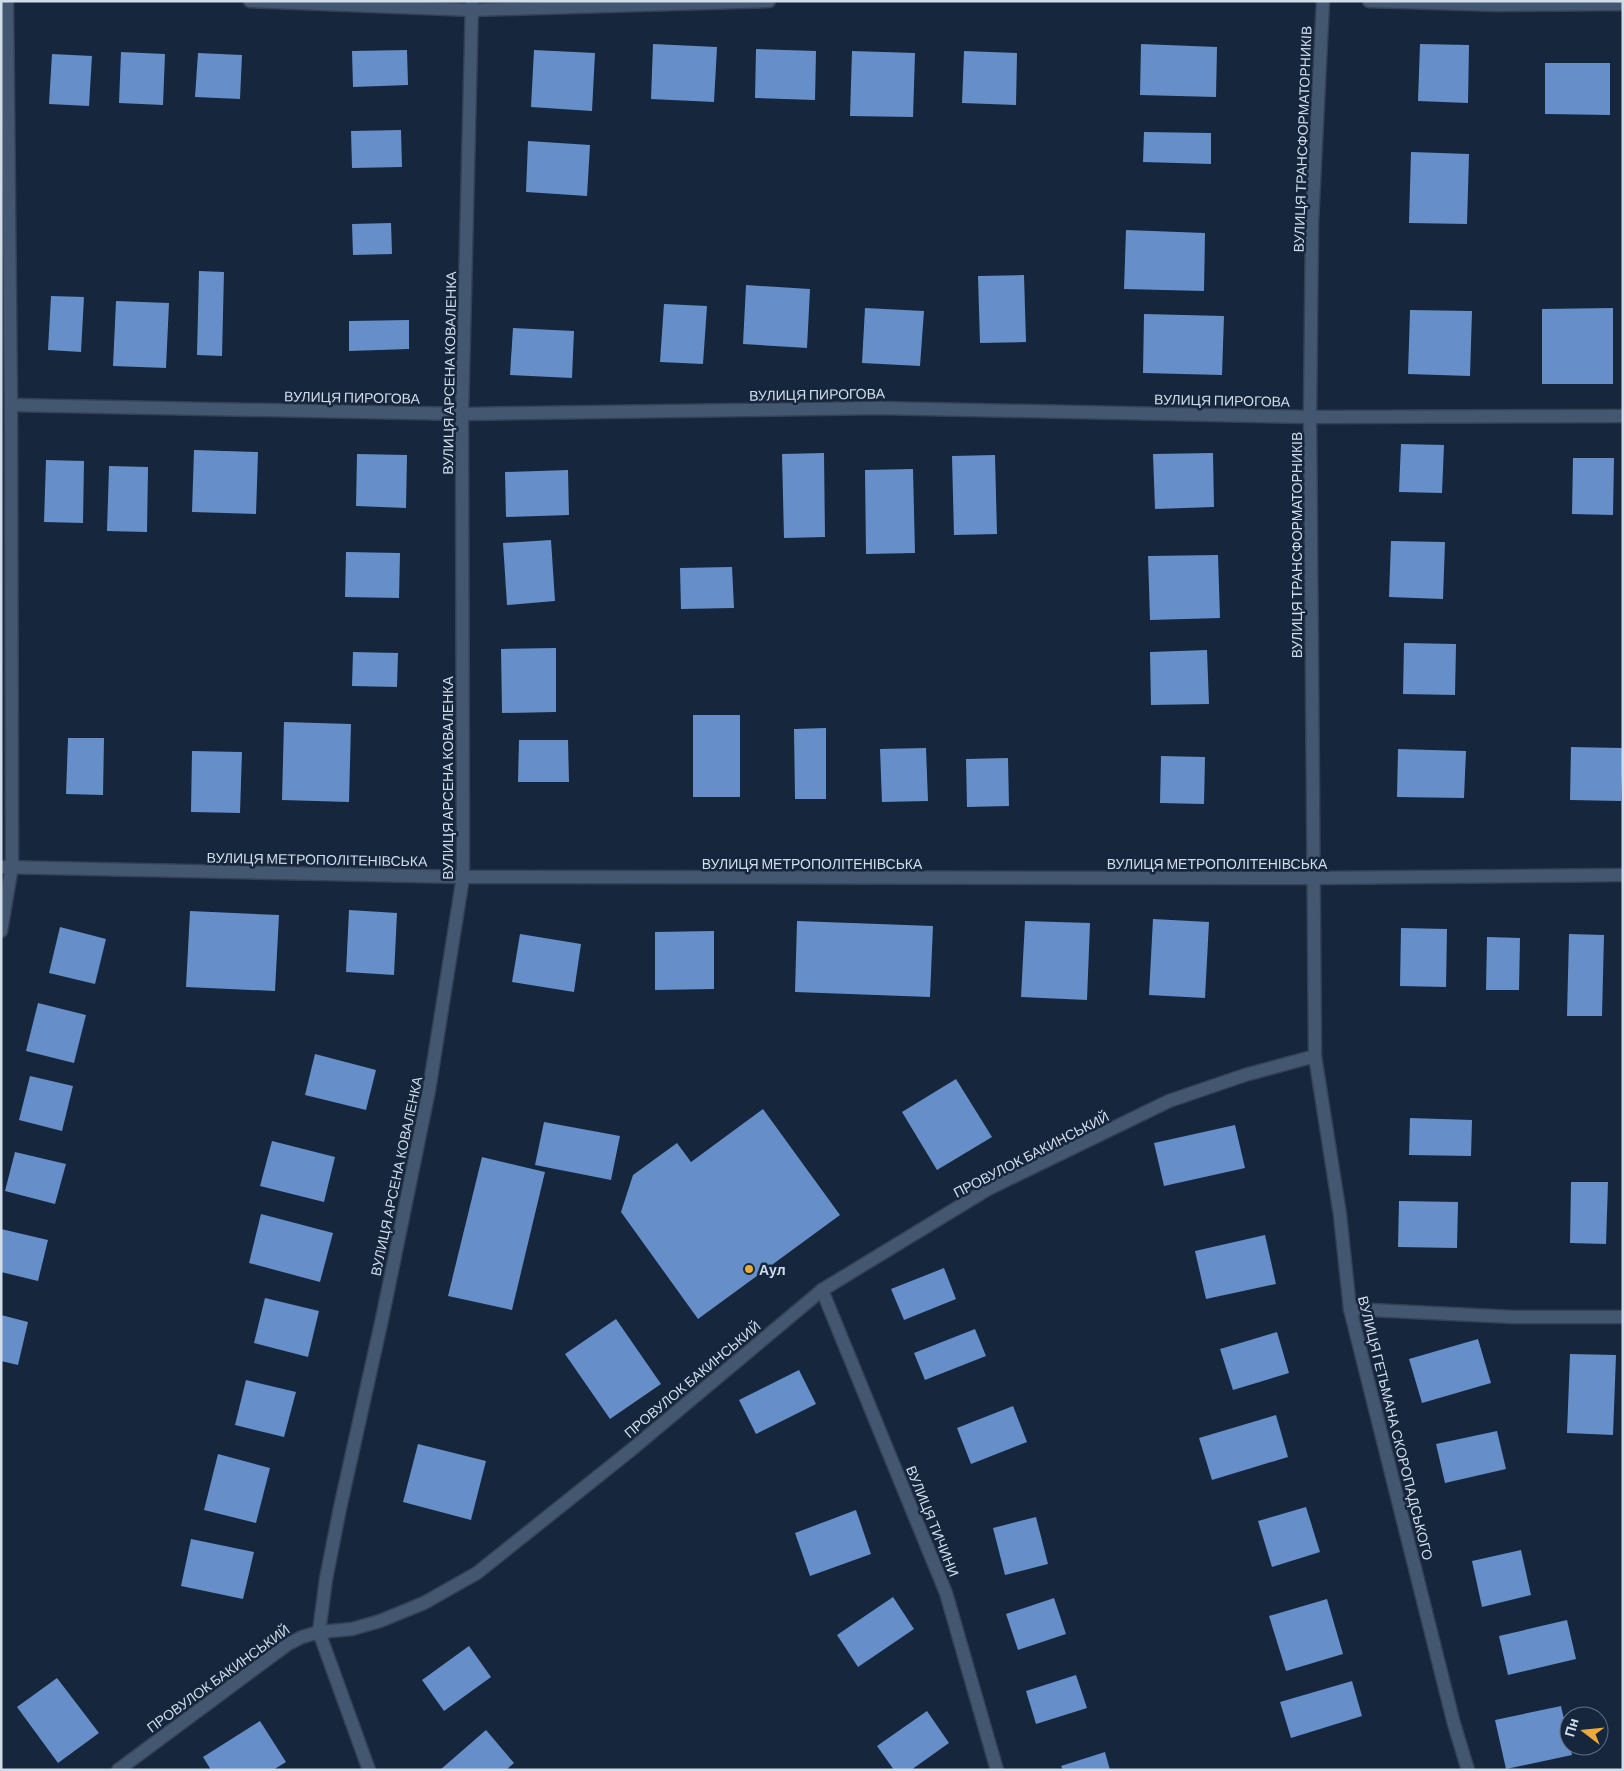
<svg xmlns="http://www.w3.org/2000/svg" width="1624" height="1771" font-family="Barlow,sans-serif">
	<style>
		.building { fill: #668fc9 }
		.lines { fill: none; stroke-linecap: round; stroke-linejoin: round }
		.minor-casing { stroke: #344053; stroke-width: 15 }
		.minor { stroke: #445771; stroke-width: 12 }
		.poi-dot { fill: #ebaa39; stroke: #15263d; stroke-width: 2 }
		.labels { text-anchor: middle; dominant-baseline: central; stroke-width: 5; stroke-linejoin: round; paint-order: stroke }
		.street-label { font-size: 14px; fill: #d2ddec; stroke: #15263d }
		.poi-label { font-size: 14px; font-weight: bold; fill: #d2ddec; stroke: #15263d; text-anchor: start }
	</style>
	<rect width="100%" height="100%" fill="#15263d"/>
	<g class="building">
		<polygon points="653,44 717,47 714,102 651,99"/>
		<polygon points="1141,44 1217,47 1216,97 1140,95"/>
		<polygon points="1420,44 1469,45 1468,103 1418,101"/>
		<polygon points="756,49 816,51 815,100 755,98"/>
		<polygon points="407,50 408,85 353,87 352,51"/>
		<polygon points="534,50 595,53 592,111 531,107"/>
		<polygon points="852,51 915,53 913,117 850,116"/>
		<polygon points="964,51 1017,53 1016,105 962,103"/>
		<polygon points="121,52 165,54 163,105 119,103"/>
		<polygon points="198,53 242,55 240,99 195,97"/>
		<polygon points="52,54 92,56 89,106 49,104"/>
		<polygon points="1545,63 1610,63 1610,115 1545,114"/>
		<polygon points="401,130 402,167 352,168 351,131"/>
		<polygon points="1144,132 1211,133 1211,164 1143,162"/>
		<polygon points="528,141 590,145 587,196 526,192"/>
		<polygon points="1411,152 1469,154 1467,224 1409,223"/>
		<polygon points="391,223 392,254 353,255 352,224"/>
		<polygon points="1126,230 1205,233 1204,291 1124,289"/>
		<polygon points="199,271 224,272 222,356 197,355"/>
		<polygon points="1024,275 1026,342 980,343 978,276"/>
		<polygon points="746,285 810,289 807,348 743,344"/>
		<polygon points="51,296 84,297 81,352 48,350"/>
		<polygon points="116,301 169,303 166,368 113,366"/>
		<polygon points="664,304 707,306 703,364 660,362"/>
		<polygon points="865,308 924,311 920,366 862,363"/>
		<polygon points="1613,308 1613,384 1542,384 1542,309"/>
		<polygon points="1410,310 1472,311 1470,376 1408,374"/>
		<polygon points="1144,314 1224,316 1222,375 1143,373"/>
		<polygon points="409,320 409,349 349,351 349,321"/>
		<polygon points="513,328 574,331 572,378 510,375"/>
		<polygon points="1401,444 1444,445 1442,493 1399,492"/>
		<polygon points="194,450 258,452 256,514 192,512"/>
		<polygon points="824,453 825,537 784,538 782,454"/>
		<polygon points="1213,453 1214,507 1155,509 1153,454"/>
		<polygon points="357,454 407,455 406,508 356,506"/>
		<polygon points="995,455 997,534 954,535 952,456"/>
		<polygon points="1573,458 1614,458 1613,515 1572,514"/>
		<polygon points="46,460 84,461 83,523 44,522"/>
		<polygon points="109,466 148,467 147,532 107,531"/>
		<polygon points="913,469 915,553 866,554 865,470"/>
		<polygon points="568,470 569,515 506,517 505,472"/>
		<polygon points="551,540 555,601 507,605 503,543"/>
		<polygon points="1391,541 1445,542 1443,599 1389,597"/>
		<polygon points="346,552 400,553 399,598 345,597"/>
		<polygon points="1218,555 1220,618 1150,620 1148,556"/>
		<polygon points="732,567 734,608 681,609 680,568"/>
		<polygon points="1404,643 1456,644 1455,695 1403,694"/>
		<polygon points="556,648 556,712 502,713 501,649"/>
		<polygon points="1207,650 1209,704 1151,705 1150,652"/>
		<polygon points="353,652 398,653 397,687 352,686"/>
		<rect x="693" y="715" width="47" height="82"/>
		<polygon points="284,722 351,724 349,802 282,800"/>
		<polygon points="826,728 826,799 795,799 794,729"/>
		<polygon points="68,738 104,738 103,795 66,794"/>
		<polygon points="519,740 568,740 569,782 518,782"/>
		<polygon points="1571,747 1623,748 1621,801 1570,800"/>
		<polygon points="926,748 928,801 882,802 880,749"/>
		<polygon points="1398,749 1466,751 1464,798 1397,797"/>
		<polygon points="192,751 242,752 240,813 191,812"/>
		<polygon points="1161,756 1205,757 1204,804 1160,803"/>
		<polygon points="1008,758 1009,806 967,807 966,759"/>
		<polygon points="349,910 397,913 394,975 346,972"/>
		<polygon points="190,911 279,915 275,991 186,987"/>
		<polygon points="1153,919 1209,922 1205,998 1149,995"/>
		<polygon points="797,921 933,926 930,997 795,992"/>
		<polygon points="1025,921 1090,923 1087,1000 1021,997"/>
		<polygon points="60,927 106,939 95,984 49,973"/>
		<polygon points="1401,928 1447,929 1446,987 1400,986"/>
		<polygon points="714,931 714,989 655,990 655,932"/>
		<polygon points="520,934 581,944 574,992 512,982"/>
		<polygon points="1569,934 1604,935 1602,1016 1567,1016"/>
		<polygon points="1487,937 1520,938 1519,990 1486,990"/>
		<polygon points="38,1003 86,1015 74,1063 26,1051"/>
		<polygon points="315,1054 376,1070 366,1110 305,1095"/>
		<polygon points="30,1076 73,1086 62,1131 19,1120"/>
		<polygon points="956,1079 992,1137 937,1170 902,1112"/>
		<polygon points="763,1109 840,1215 698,1319 621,1212 633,1175 677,1143 691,1162"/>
		<polygon points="1410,1118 1472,1120 1471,1156 1409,1155"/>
		<polygon points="544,1122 620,1136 611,1180 535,1165"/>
		<polygon points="1235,1125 1245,1168 1164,1186 1154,1143"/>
		<polygon points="272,1141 335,1157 324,1202 260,1186"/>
		<polygon points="15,1152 66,1164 55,1204 5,1191"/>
		<polygon points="482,1157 545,1172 512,1310 448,1296"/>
		<polygon points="1571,1182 1608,1182 1606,1244 1570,1243"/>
		<polygon points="1399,1201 1458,1202 1457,1248 1398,1247"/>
		<polygon points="261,1214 333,1233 320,1282 249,1263"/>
		<polygon points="1,1229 48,1240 38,1281 1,1272"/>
		<polygon points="1265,1235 1276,1284 1206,1299 1195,1251"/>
		<polygon points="944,1268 956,1299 904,1320 891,1289"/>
		<polygon points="265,1298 319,1311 308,1357 254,1343"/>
		<polygon points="1,1315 28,1322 18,1365 1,1361"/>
		<polygon points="616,1319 661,1384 610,1419 565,1354"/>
		<polygon points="975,1329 986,1356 925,1380 914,1353"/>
		<polygon points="1277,1332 1289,1373 1233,1390 1220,1349"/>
		<polygon points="1478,1339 1491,1383 1422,1403 1409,1359"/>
		<polygon points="1570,1354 1616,1355 1613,1435 1567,1433"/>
		<polygon points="799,1370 816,1404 756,1434 739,1400"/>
		<polygon points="246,1380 296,1392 284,1437 235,1425"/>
		<polygon points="1013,1406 1027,1442 971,1464 957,1428"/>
		<polygon points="1276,1415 1288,1457 1212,1480 1199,1438"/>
		<polygon points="1497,1431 1506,1469 1445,1483 1436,1444"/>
		<polygon points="418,1444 486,1461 471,1520 403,1502"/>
		<polygon points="218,1454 270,1468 256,1523 204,1510"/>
		<polygon points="1306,1507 1320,1552 1272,1567 1258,1521"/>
		<polygon points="856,1510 871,1554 810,1576 795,1533"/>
		<polygon points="1036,1517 1048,1564 1005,1575 993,1528"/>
		<polygon points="191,1539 254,1552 243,1599 181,1586"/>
		<polygon points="1521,1550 1531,1595 1482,1607 1472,1561"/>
		<polygon points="893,1597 914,1629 858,1667 837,1635"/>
		<polygon points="1054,1598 1066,1634 1018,1650 1006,1614"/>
		<polygon points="1327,1599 1343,1654 1286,1671 1269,1616"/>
		<polygon points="1567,1620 1576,1659 1508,1675 1499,1636"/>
		<polygon points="469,1646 491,1677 444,1711 422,1680"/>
		<polygon points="1076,1675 1087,1708 1036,1724 1026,1691"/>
		<polygon points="57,1678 99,1733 58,1763 17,1707"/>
		<polygon points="1352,1681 1362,1716 1291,1738 1280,1702"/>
		<polygon points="1561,1706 1572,1755 1506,1769 1495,1720"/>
		<polygon points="927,1711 949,1743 911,1770 894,1770 877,1746"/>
		<polygon points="260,1721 286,1762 273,1770 211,1770 203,1757"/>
		<polygon points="486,1730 514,1763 506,1770 440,1770"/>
		<polygon points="1105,1752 1110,1770 1063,1770 1061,1766"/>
	</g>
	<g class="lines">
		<defs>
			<g id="minor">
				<polyline points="250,1 472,10 769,1"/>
				<polyline points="1323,1 1312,222 1310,417 1315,1056 1340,1215 1350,1309 1454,1724 1468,1770"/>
				<polyline points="1369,1 1499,5 1623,4"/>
				<polyline points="11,405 462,414 879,408 1310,417 1623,416"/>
				<polyline points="1,867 463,877 1313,878 1623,875"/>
				<polyline points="1,931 12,866 11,405 7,1"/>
				<polyline points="822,1290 946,1593 997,1770"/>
				<polyline points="1350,1309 1514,1317 1623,1317"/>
				<polyline points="118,1770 288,1644 302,1637 319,1632 352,1629 380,1621 424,1603 477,1573 631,1450 822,1290 988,1189 1169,1101 1245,1075 1315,1056"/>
				<polyline points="369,1770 319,1632 326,1579 340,1508 382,1319 429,1090 463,877 462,414 472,1"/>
			</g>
		</defs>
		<use href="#minor" class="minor-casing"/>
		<use href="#minor" class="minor"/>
	</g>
	<circle class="poi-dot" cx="749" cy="1269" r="5"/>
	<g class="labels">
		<g class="street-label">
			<text transform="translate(1302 139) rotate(-88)">ВУЛИЦЯ ТРАНСФОРМАТОРНИКІВ</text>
			<text transform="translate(449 373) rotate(-89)">ВУЛИЦЯ АРСЕНА КОВАЛЕНКА</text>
			<text transform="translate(817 394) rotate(-1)">ВУЛИЦЯ ПИРОГОВА</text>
			<text transform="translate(352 397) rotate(1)">ВУЛИЦЯ ПИРОГОВА</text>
			<text transform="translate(1222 400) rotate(1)">ВУЛИЦЯ ПИРОГОВА</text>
			<text transform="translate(1296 545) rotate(-90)">ВУЛИЦЯ ТРАНСФОРМАТОРНИКІВ</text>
			<text transform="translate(447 778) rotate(-90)">ВУЛИЦЯ АРСЕНА КОВАЛЕНКА</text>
			<text transform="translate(317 859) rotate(1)">ВУЛИЦЯ МЕТРОПОЛІТЕНІВСЬКА</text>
			<text x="812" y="863">ВУЛИЦЯ МЕТРОПОЛІТЕНІВСЬКА</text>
			<text x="1217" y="863">ВУЛИЦЯ МЕТРОПОЛІТЕНІВСЬКА</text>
			<text transform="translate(1031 1154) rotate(-27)">ПРОВУЛОК БАКИНСЬКИЙ</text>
			<text transform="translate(396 1176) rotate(-78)">ВУЛИЦЯ АРСЕНА КОВАЛЕНКА</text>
			<text transform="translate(692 1379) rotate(-40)">ПРОВУЛОК БАКИНСЬКИЙ</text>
			<text transform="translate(1396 1428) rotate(76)">ВУЛИЦЯ ГЕТЬМАНА СКОРОПАДСЬКОГО</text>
			<text transform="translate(933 1521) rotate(68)">ВУЛИЦЯ ТИЧИНИ</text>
			<text transform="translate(218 1678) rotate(-36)">ПРОВУЛОК БАКИНСЬКИЙ</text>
		</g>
		<g class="poi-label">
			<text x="759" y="1269">Аул</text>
		</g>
	</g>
	<rect width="1624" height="1771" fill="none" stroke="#d2ddec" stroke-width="5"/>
	<g transform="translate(1584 1731) rotate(286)"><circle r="24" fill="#15263d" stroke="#616f83"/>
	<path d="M0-4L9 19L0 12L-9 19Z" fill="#ebaa39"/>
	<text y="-8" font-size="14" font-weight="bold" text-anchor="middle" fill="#d2ddec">Пн</text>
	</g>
</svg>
